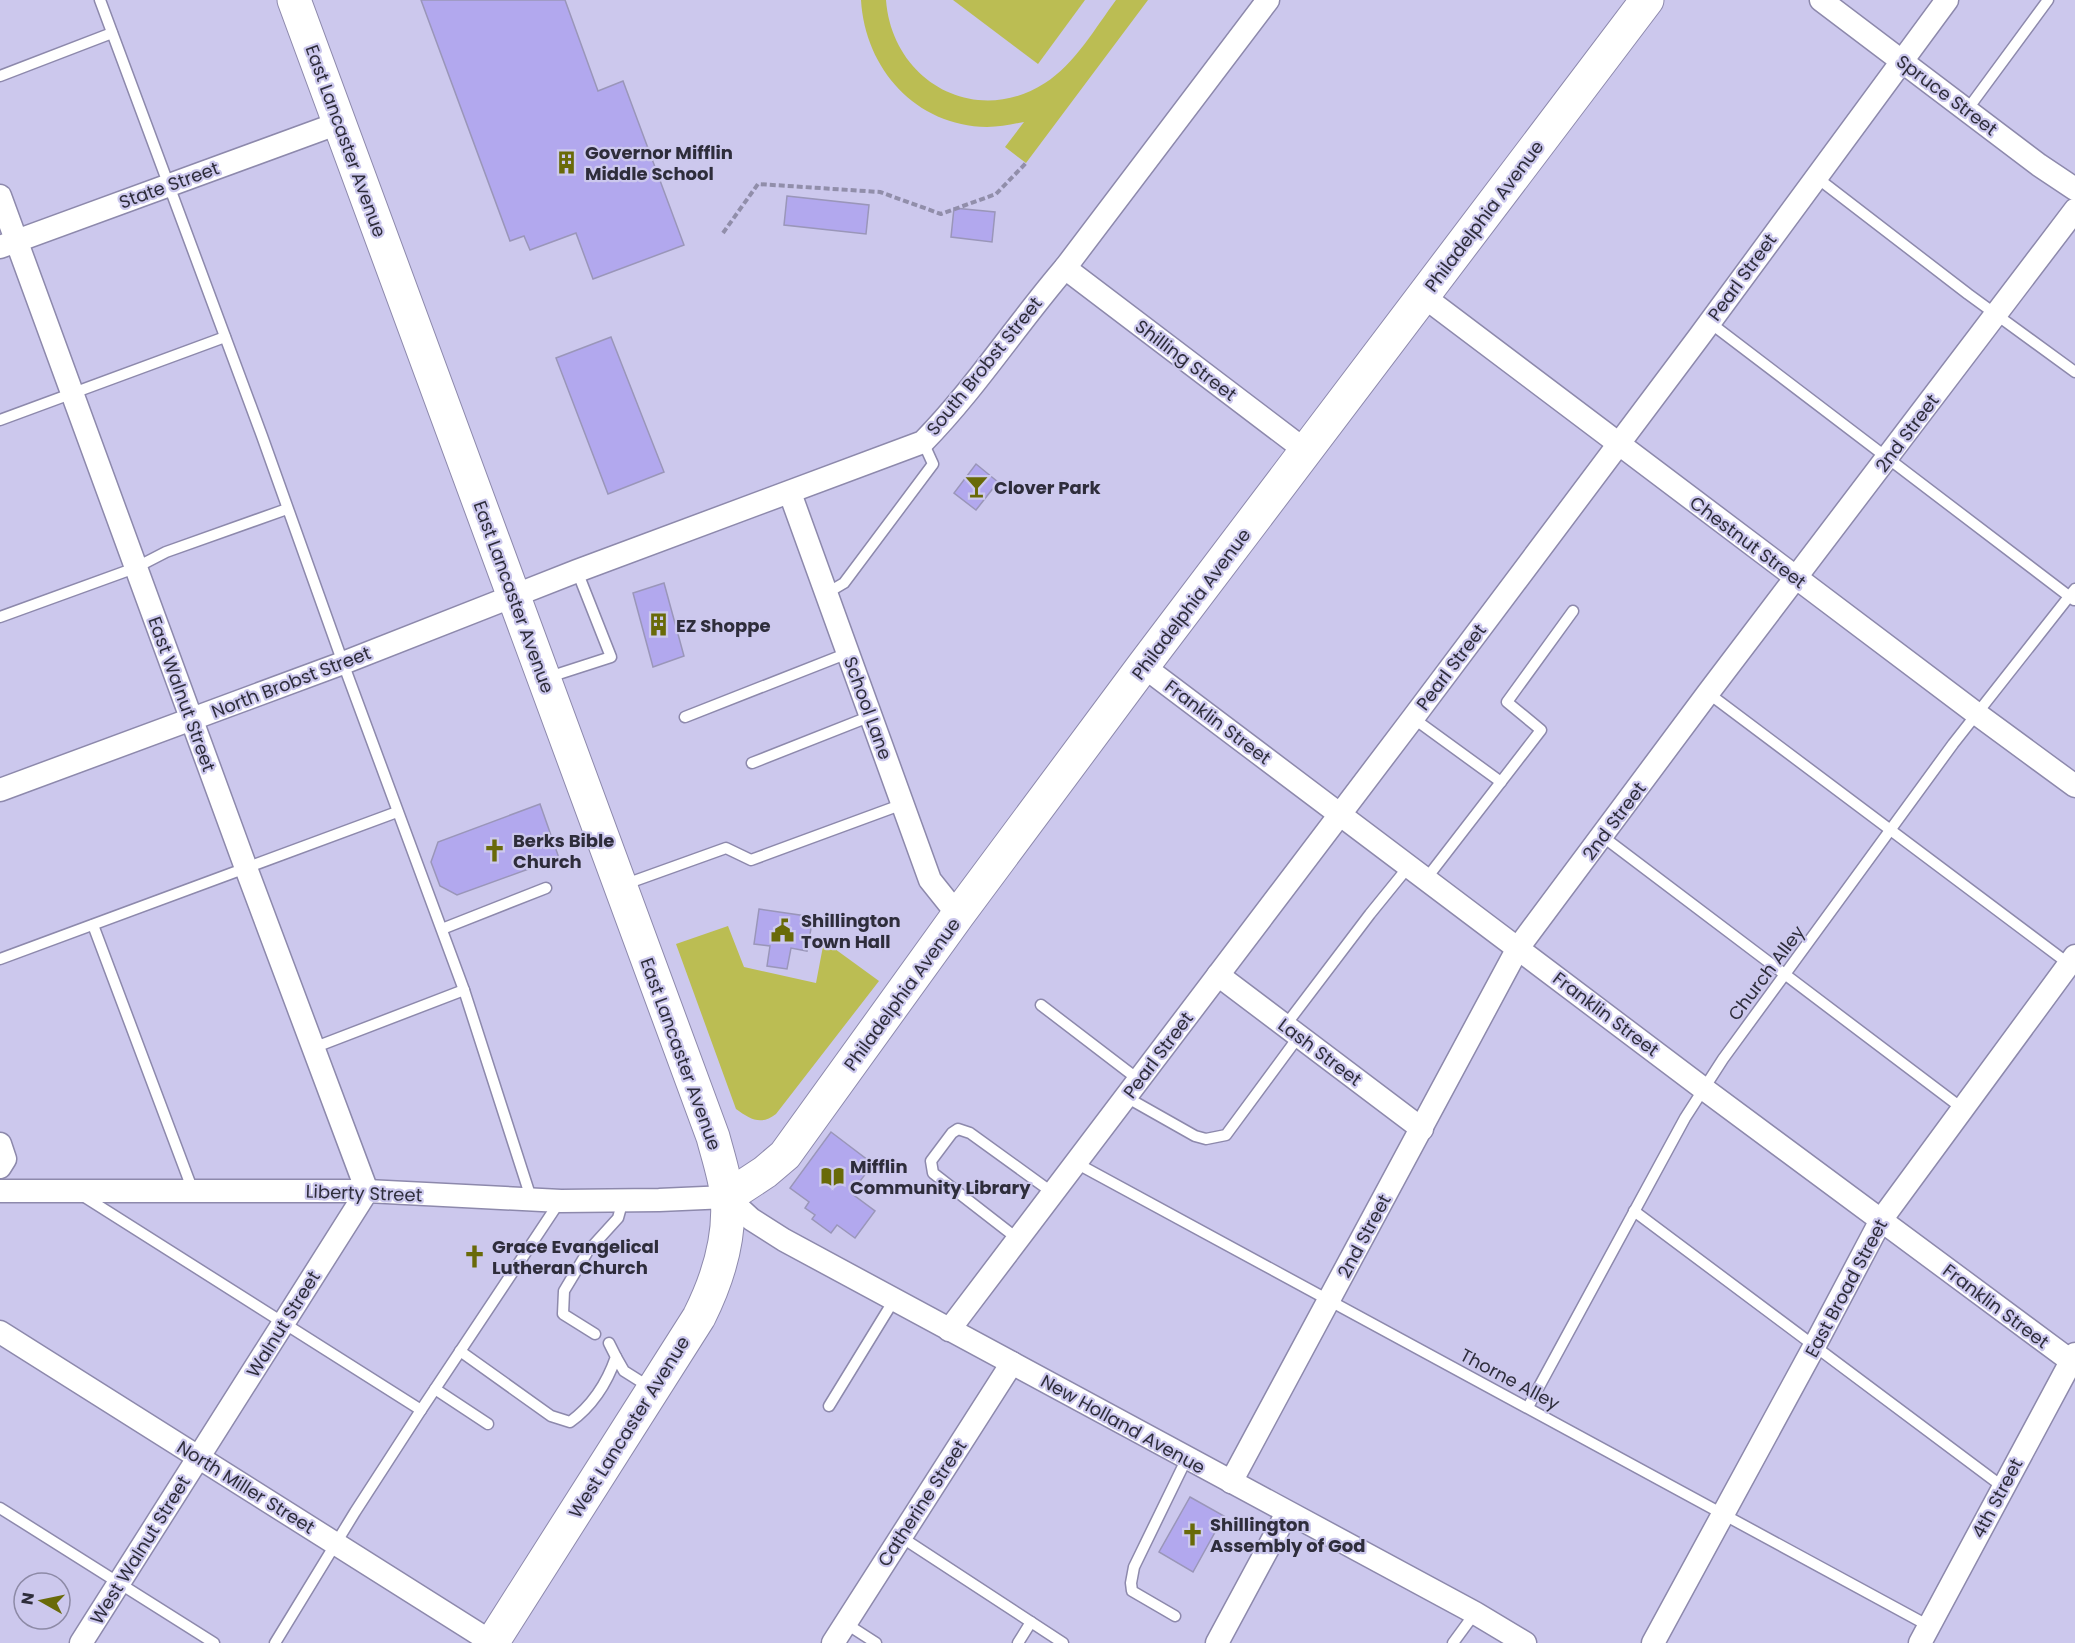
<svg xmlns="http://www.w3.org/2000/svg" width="2075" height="1643" font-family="Poppins,sans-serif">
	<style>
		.green { fill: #bbbd53 }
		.building { fill: #b2a8ee; stroke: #9a96b9; stroke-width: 1.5 }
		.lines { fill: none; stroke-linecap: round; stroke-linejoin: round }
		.service-casing { stroke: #8d89ac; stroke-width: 13 }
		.minor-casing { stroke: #8d89ac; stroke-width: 25 }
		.primary-casing { stroke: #8d89ac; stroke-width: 35 }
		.path { stroke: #918eaa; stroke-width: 4; stroke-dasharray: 6 3; stroke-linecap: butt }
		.service { stroke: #fff; stroke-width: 10 }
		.minor { stroke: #fff; stroke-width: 22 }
		.primary { stroke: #fff; stroke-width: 33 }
		.labels { text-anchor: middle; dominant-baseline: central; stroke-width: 4.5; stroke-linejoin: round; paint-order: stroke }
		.street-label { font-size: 18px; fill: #2e2d3b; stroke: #ccc8ed }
		.poi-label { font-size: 18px; font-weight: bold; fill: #2e2d3b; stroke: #ccc8ed; text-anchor: start }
	</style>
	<rect width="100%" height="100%" fill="#ccc8ed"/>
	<g class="green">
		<path d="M861,0H886C892,81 975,128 1045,83C1074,65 1096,27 1116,0H1148L1026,163L1005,147L1024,122C1012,124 1000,127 987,127C916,126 865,69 861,0Z"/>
		<polygon points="953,0 1085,0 1038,64"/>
		<path d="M728,926L744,967L816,983L824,941L879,981L776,1114C761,1126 750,1119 736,1109L676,944Z"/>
	</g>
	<g class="building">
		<polygon points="421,0 565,0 598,91 623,81 684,245 593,279 576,233 530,250 524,236 510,241"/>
		<polygon points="787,196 869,205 866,234 784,225"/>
		<polygon points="954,208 995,212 992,242 951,237"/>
		<polygon points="611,337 664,472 608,494 556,358"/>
		<polygon points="976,464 998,482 976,510 954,493"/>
		<polygon points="664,583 684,656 653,667 633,593"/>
		<polygon points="540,804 559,858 457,895 440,886 431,862 438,842"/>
		<polygon points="759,909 813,917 807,951 791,948 787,969 767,966 770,946 754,944"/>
		<polygon points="831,1132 873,1164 851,1193 875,1211 855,1238 837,1225 831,1233 812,1219 815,1215 805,1208 809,1202 790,1188"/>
		<polygon points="1190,1497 1224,1516 1193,1572 1159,1552"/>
	</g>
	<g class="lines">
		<defs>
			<g id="service">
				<polyline points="100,0 262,436 343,663 464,990 532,1201"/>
				<polyline points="0,76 112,33"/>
				<polyline points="1967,110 2048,0"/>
				<polyline points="1816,177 1968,294 2075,372"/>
				<polyline points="1709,322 2074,600"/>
				<polyline points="0,420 225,337"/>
				<polyline points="827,593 844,583 933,464 923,442"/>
				<polyline points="0,617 135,568 166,552 287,509"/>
				<polyline points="546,678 611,657 577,571"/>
				<polyline points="1708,693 2069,964"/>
				<polyline points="685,717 848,653"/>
				<polyline points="1413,718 1501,782"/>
				<polyline points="752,763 871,716"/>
				<polyline points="1602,836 1963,1109"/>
				<polyline points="1426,879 1541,730 1507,702 1573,611"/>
				<polyline points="623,885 726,848 751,860 903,804"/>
				<polyline points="93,925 193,1191"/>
				<polyline points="442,929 546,888"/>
				<polyline points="0,959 397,812"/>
				<polyline points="1041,1005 1139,1080"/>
				<polyline points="1285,1026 1370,914 1409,866"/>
				<polyline points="313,1048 464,990"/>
				<polyline points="1126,1097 1195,1136 1206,1139 1226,1135 1299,1036"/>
				<polyline points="1076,1163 1929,1626"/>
				<polyline points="80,1194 421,1410"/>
				<polyline points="1634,1211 2003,1487"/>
				<polyline points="1018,1239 933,1173 931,1161 952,1133 958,1129 970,1133 1053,1193"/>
				<polyline points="595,1334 563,1314 564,1291 588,1251 618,1218 623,1200"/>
				<path d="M460,1351L551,1416L570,1422C592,1406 607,1383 616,1357L609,1343"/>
				<polyline points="616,1357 624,1371 651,1388"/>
				<polyline points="435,1389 488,1424"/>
				<polyline points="829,1406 894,1300"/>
				<polyline points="1528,1407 1685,1118 1723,1059 1953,744 2075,589"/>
				<polyline points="0,1508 214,1643"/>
				<polyline points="901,1537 1063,1643"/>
				<polyline points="1175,1616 1132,1591 1131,1583 1134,1567 1187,1458"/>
				<polyline points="845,1623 876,1643"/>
				<polyline points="275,1643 355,1512 421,1410 560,1201"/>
				<polyline points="1018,1643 1031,1622"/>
				<polyline points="1453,1643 1475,1613"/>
			</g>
			<g id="minor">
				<polyline points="1821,0 2039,165 2075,189"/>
				<polyline points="0,196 246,868 367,1191 81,1643"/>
				<polyline points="0,247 339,123"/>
				<polyline points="1065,268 1306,451"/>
				<polyline points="1423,296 1977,714 2075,786"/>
				<polyline points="790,493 930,880 958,915"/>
				<polyline points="1143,666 1704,1089 2071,1361"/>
				<path d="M0,790L343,663L577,571L923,442C975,389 1016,325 1065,268L1268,0"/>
				<polyline points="1218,975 1422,1129"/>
				<polyline points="0,1144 5,1159 0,1167"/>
				<polyline points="0,1191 367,1191 561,1201 659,1200 727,1197 751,1219 784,1240 1475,1613 1525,1643"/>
				<polyline points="949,1330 1413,718 1699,337 1947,0"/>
				<polyline points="0,1332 493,1643"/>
				<polyline points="1231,1482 1518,948 1708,693 2075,210"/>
				<polyline points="833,1643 1012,1363"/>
				<polyline points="1217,1643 1287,1513"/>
				<polyline points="1653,1643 1815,1345 1881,1220 2075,956"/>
				<polyline points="1920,1643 2075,1354"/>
			</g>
			<g id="primary">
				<path d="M294,0L713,1137C718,1156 725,1177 727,1196C731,1238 717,1281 699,1317L492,1643"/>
				<polyline points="727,1197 765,1172 785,1155 958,915 1143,666 1647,0"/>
			</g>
		</defs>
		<use href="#service" class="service-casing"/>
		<use href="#minor" class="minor-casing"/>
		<use href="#primary" class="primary-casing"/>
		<polyline class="path" points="723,233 758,184 880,192 941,214 996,194 1026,163"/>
		<use href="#service" class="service"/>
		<use href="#minor" class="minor"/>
		<use href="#primary" class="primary"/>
	</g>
	<defs>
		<symbol id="building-bare" viewBox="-9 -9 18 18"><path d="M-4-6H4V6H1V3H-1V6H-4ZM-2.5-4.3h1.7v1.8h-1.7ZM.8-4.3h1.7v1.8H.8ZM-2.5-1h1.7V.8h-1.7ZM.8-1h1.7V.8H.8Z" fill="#696a08" stroke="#ccc8ed" stroke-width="2.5" paint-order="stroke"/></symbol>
		<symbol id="bar-bare" viewBox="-9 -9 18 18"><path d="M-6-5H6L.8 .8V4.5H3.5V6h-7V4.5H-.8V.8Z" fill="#696a08" stroke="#ccc8ed" stroke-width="2.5" paint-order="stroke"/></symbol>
		<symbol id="church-bare" viewBox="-9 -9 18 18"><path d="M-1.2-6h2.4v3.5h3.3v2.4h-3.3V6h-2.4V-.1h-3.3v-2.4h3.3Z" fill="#696a08" stroke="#ccc8ed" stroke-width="2.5" paint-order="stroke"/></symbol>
		<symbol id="civic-bare" viewBox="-9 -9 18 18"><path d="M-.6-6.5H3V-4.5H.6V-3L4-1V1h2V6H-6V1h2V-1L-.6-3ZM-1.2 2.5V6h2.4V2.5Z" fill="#696a08" stroke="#ccc8ed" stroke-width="2.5" paint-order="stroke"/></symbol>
		<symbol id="library-bare" viewBox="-9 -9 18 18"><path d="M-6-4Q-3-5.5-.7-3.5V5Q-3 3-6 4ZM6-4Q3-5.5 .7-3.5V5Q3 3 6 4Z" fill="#696a08" stroke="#ccc8ed" stroke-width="2.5" paint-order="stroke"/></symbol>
	</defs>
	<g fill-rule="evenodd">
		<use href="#building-bare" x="550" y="146" width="33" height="33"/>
		<use href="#bar-bare" x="960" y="470" width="33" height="33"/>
		<use href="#building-bare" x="642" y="608" width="33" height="33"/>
		<use href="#church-bare" x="478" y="834" width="33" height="33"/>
		<use href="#civic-bare" x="766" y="914" width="33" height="33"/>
		<use href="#library-bare" x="816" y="1160" width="33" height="33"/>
		<use href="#church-bare" x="458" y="1240" width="33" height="33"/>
		<use href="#church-bare" x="1176" y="1518" width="33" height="33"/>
	</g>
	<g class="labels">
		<g class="street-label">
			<text transform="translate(1947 95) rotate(37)">Spruce Street</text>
			<text transform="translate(346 141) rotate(70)">East Lancaster Avenue</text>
			<text transform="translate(169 185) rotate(-20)">State Street</text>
			<text transform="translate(1484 216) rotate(-53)">Philadelphia Avenue</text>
			<text transform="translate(1742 277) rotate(-54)">Pearl Street</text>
			<text transform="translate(1186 360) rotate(37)">Shilling Street</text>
			<text transform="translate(984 366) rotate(-51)">South Brobst Street</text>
			<text transform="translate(1907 433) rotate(-53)">2nd Street</text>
			<text transform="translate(1748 542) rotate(37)">Chestnut Street</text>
			<text transform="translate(514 597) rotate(70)">East Lancaster Avenue</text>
			<text transform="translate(1191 604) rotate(-53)">Philadelphia Avenue</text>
			<text transform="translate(1451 667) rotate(-53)">Pearl Street</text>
			<text transform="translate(291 682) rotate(-21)">North Brobst Street</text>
			<text transform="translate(182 694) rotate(70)">East Walnut Street</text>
			<text transform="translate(868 708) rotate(70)">School Lane</text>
			<text transform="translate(1218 722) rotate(37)">Franklin Street</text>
			<text transform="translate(1614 821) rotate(-53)">2nd Street</text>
			<text transform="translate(1766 973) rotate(-53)">Church Alley</text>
			<text transform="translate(902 994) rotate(-54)">Philadelphia Avenue</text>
			<text transform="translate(1606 1014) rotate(37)">Franklin Street</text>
			<text transform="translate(1320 1052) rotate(37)">Lash Street</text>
			<text transform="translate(681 1054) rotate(70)">East Lancaster Avenue</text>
			<text transform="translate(1158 1055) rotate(-53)">Pearl Street</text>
			<text transform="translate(364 1193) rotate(2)">Liberty Street</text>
			<text transform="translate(1364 1236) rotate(-62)">2nd Street</text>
			<text transform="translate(1846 1288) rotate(-62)">East Broad Street</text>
			<text transform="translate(1996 1306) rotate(37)">Franklin Street</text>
			<text transform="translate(283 1324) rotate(-58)">Walnut Street</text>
			<text transform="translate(1510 1379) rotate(28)">Thorne Alley</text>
			<text transform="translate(1123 1424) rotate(29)">New Holland Avenue</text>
			<text transform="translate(629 1427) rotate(-58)">West Lancaster Avenue</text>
			<text transform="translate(246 1487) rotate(32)">North Miller Street</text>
			<text transform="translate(1997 1498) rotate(-62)">4th Street</text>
			<text transform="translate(922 1503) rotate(-57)">Catherine Street</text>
			<text transform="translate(140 1550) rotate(-58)">West Walnut Street</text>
		</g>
		<g class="poi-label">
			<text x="585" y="152">Governor Mifflin<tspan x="585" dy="21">Middle School</tspan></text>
			<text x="994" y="487">Clover Park</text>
			<text x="676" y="625">EZ Shoppe</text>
			<text x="513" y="840">Berks Bible<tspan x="513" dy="21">Church</tspan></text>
			<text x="801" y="920">Shillington<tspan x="801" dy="21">Town Hall</tspan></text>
			<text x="850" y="1166">Mifflin<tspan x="850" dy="21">Community Library</tspan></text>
			<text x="492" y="1246">Grace Evangelical<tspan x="492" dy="21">Lutheran Church</tspan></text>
			<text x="1210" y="1524">Shillington<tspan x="1210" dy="21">Assembly of God</tspan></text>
		</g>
	</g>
	<g transform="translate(42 1601) rotate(279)"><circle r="28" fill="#ccc8ed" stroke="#8d8aa6" stroke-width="1.5"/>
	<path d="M0-4.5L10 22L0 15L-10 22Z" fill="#696a08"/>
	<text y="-9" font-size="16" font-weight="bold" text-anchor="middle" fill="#2e2d3b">N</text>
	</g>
</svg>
